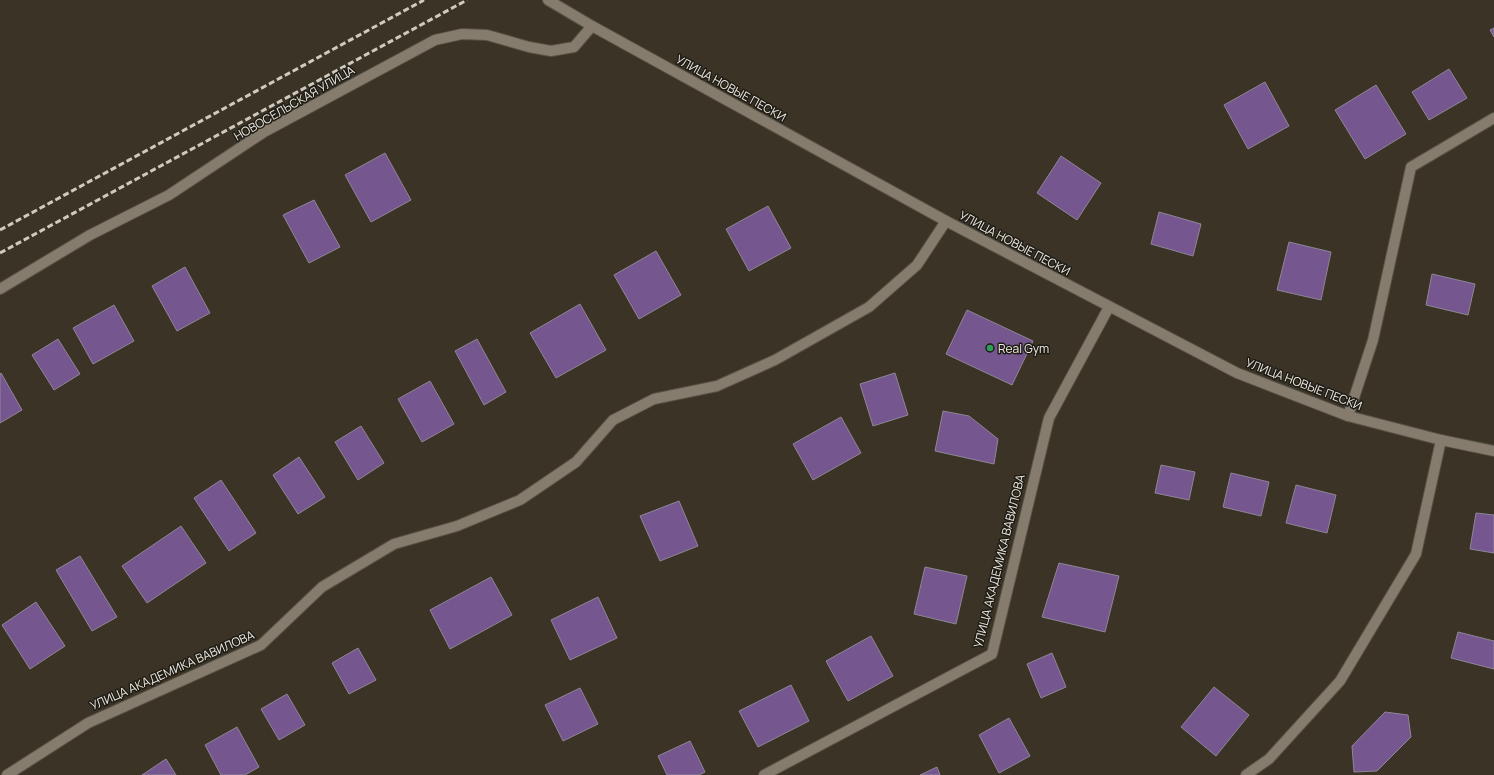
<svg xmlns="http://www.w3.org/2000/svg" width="1494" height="775" font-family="Manrope,sans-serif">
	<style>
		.building { fill: #75568f; stroke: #8f8696 }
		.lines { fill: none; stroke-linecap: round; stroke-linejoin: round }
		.minor-casing { stroke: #575246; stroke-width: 12 }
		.secondary-casing { stroke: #575246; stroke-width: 12 }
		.minor { stroke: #857c6d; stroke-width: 10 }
		.secondary { stroke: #857c6d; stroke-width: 10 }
		.rail { stroke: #cecac0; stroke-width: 3; stroke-dasharray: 6 3; stroke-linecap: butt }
		.leisure-dot { fill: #2e9e5b; stroke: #1f1c16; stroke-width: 1.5 }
		.labels { text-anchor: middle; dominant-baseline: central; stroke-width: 3; stroke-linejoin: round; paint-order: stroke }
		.street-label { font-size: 12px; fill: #eeeae1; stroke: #1f1c16 }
		.poi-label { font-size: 12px; fill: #eeeae1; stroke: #1f1c16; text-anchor: start }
	</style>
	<rect width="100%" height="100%" fill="#3b3426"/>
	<g class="building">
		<polygon points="1494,28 1494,37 1490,30"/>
		<polygon points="1449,69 1467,98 1429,120 1412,92"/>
		<polygon points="1265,82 1289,126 1248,149 1224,105"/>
		<polygon points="1376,85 1406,134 1365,159 1335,110"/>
		<polygon points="385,153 411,200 371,222 345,175"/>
		<polygon points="1061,156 1101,183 1077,220 1037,193"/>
		<polygon points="314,200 340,247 309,263 283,215"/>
		<polygon points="768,206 791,248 749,271 726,229"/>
		<polygon points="1159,212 1201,224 1193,256 1151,244"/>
		<polygon points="1289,242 1331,252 1321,300 1277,290"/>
		<polygon points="656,251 681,295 639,319 614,275"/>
		<polygon points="185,267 210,313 177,331 152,286"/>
		<polygon points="1432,274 1475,284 1468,315 1426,305"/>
		<polygon points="580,304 606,350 556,378 530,333"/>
		<polygon points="114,305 134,341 93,364 73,328"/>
		<polygon points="967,310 1033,341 1012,385 946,354"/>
		<polygon points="58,339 80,374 54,390 32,355"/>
		<polygon points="477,339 506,392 484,405 455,351"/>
		<polygon points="1,373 22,410 0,423 0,374"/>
		<polygon points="895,373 908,415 873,426 860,384"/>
		<polygon points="430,381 454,424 422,442 398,399"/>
		<polygon points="943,411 969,416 998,439 994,464 935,451"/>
		<polygon points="841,417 861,453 813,480 793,444"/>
		<polygon points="361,426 384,463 358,480 335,442"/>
		<polygon points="299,457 325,497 298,514 273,475"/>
		<polygon points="1161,465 1195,472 1189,500 1155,493"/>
		<polygon points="1231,473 1269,482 1261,516 1223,507"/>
		<polygon points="221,480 256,533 229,551 194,498"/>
		<polygon points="1296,485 1336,495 1327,533 1286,523"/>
		<polygon points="679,501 698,546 660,561 640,516"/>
		<polygon points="1476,513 1494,515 1494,553 1470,549"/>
		<polygon points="181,526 206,563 147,603 122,566"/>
		<polygon points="80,556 117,617 92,631 56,570"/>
		<polygon points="1059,563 1119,576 1105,632 1042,617"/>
		<polygon points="925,567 967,576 956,624 914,614"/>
		<polygon points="491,577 512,615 450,649 430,610"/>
		<polygon points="598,597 617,638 570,660 551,620"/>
		<polygon points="36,602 65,646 30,669 2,625"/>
		<polygon points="1458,632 1494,641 1494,669 1451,658"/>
		<polygon points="871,636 893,676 848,701 826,661"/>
		<polygon points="358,648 376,680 349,694 332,663"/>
		<polygon points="1052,653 1066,687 1041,698 1027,664"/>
		<polygon points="791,685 809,721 758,747 739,711"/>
		<polygon points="1214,687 1249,715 1216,756 1181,727"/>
		<polygon points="580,688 598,724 563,741 545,705"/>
		<polygon points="287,694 305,725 279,740 261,709"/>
		<polygon points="1385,712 1408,715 1411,737 1377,771 1354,772 1352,746"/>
		<polygon points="1009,718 1030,756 999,773 979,735"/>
		<polygon points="237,727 259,767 245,775 221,775 205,745"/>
		<polygon points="690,741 705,772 699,775 667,775 658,756"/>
		<polygon points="166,759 176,775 142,775"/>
		<polygon points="937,767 940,775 920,775"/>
	</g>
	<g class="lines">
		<defs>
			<g id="minor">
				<polyline points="0,289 90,235 169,195 264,132 435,40 462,34 487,35 529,47 551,51 574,47 592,26"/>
				<polyline points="1348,416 1373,340 1411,167 1494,118"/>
				<polyline points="7,775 88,723 261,645 322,587 394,544 457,526 520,500 576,462 613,420 654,399 717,386 775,360 869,307 917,265 946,221"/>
				<polyline points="764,775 992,654 1049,418 1109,307"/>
				<polyline points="1246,775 1269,759 1340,681 1416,554 1441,440"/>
			</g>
			<polyline id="secondary" points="548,0 592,26 946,221 1237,373 1348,416 1441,440 1494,451"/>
		</defs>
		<use href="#minor" class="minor-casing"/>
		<use href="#secondary" class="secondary-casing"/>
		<use href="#minor" class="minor"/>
		<use href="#secondary" class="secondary"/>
		<g class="rail">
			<polyline points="0,230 424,0"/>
			<polyline points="0,253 467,0"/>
		</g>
	</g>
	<circle class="leisure-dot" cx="990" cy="348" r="4"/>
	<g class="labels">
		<g class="street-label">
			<text transform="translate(731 88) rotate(29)">УЛИЦА НОВЫЕ ПЕСКИ</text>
			<text transform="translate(294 103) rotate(-30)">НОВОСЕЛЬСКАЯ УЛИЦА</text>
			<text transform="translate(1015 243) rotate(28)">УЛИЦА НОВЫЕ ПЕСКИ</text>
			<text transform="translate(1304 384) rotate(21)">УЛИЦА НОВЫЕ ПЕСКИ</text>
			<text transform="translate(999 561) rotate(-76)">УЛИЦА АКАДЕМИКА ВАВИЛОВА</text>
			<text transform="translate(172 670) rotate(-24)">УЛИЦА АКАДЕМИКА ВАВИЛОВА</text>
		</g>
		<g class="poi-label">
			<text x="998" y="348">Real Gym</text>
		</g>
	</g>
</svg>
